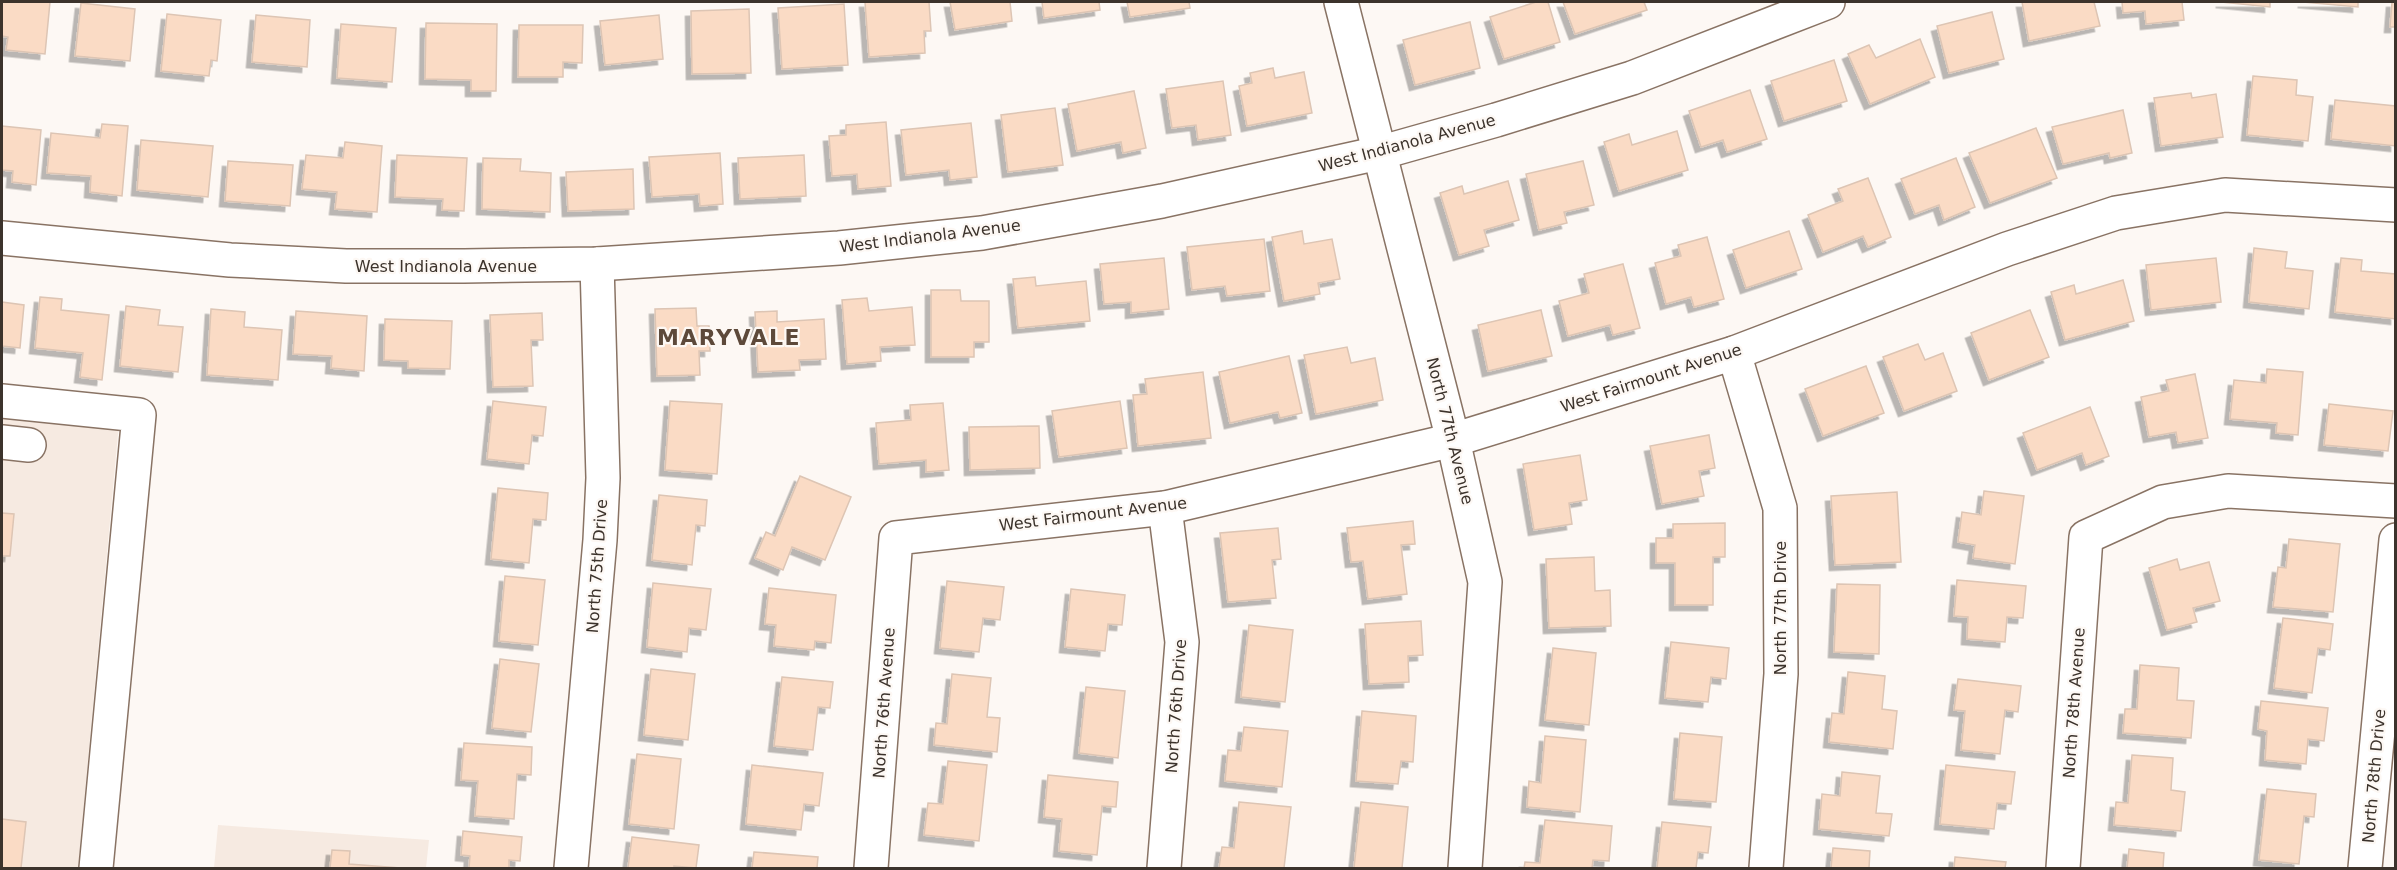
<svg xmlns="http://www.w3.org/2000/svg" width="2397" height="870" font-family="'DejaVu Sans',sans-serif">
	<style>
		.built { fill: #f6eae1 }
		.building { fill: #fadbc5; stroke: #ddc5b4; stroke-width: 1.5; filter: url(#shadow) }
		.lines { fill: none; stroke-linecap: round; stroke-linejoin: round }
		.minor-casing { stroke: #897364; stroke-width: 36 }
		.minor { stroke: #fff; stroke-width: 33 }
		.labels { text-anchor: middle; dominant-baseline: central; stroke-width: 4.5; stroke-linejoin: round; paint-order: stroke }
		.street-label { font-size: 16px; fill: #3c332c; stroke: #fdf8f4 }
		.district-label { font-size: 22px; font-weight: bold; letter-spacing: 1.5px; fill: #5d493a; stroke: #fdf8f4 }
	</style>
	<defs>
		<filter id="shadow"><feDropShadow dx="-5.5" dy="5.5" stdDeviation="0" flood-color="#0004"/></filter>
	</defs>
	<rect width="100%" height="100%" fill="#fdf8f4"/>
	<g class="built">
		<polygon points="2,387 121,401 78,868 2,868"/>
		<polygon points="218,825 429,840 426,868 214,868"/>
	</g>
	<g class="building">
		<polygon points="2,2 50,2 45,54 6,50 8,37 2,36"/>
		<polygon points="865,2 929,2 931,31 924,31 925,53 869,57"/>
		<polygon points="950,2 1010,2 1012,21 955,30"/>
		<polygon points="1042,2 1099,2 1100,10 1044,18"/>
		<polygon points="1127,2 1189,2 1190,8 1130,17"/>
		<polygon points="1536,2 1548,2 1560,42 1504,59 1490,17"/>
		<polygon points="1563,2 1644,2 1647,10 1575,34"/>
		<polygon points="2022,2 2094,2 2100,26 2029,41"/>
		<polygon points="2122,2 2182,2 2184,20 2146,24 2145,11 2123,13"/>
		<polygon points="2221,2 2270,2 2270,7"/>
		<polygon points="2303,2 2358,2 2358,7"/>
		<polygon points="2392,2 2396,2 2396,27 2390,27"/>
		<polygon points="81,3 135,9 130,61 75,56"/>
		<polygon points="844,4 848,65 782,69 778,8"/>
		<polygon points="749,9 751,73 692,74 691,11"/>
		<polygon points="1992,12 2004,59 1949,73 1937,26"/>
		<polygon points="167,14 221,20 217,61 211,60 209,76 161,71"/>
		<polygon points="256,15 310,20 307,67 252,62"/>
		<polygon points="659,15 663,59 605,65 600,21"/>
		<polygon points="1470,22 1480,68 1415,85 1403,40"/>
		<polygon points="426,23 497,24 496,91 471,91 471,80 425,79"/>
		<polygon points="341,24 396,28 392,82 337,78"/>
		<polygon points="519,25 583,25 582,63 563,62 563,77 518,77"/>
		<polygon points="1920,39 1935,77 1870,104 1848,54 1869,45 1876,58"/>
		<polygon points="1834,60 1847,101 1784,121 1771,81"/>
		<polygon points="1273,68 1275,78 1304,72 1312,113 1247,126 1239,86 1252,83 1250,73"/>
		<polygon points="2253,76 2297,80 2296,95 2313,97 2308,141 2247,135"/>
		<polygon points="1223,81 1231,135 1198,140 1196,125 1172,128 1166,89"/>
		<polygon points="1750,90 1767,139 1727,152 1723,140 1701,147 1689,111"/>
		<polygon points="1134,91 1146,148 1123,153 1121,142 1077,151 1068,104"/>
		<polygon points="2191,93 2192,98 2216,94 2223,137 2161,146 2154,98"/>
		<polygon points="2335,100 2396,106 2396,146 2331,139"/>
		<polygon points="1055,108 1063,165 1008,172 1001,115"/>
		<polygon points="2123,110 2132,153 2110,158 2109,153 2063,164 2052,127"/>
		<polygon points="886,122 891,186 858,189 857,174 832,176 829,136 846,135 846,125"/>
		<polygon points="971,123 977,177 950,180 949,170 906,175 901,130"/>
		<polygon points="102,124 128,126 122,196 90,192 91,176 47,173 51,133 100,138"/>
		<polygon points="2,126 41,130 36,185 12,182 13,171 2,170"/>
		<polygon points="2036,128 2057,178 1990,203 1969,153"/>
		<polygon points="1677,131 1688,170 1619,191 1604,142 1629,134 1632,145"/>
		<polygon points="141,140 213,146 208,197 137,190"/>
		<polygon points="345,142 382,146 377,212 335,209 337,192 302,189 306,155 343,158"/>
		<polygon points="720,153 723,204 700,206 699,194 652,197 649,157"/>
		<polygon points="397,155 467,158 464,211 442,210 443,199 395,197"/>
		<polygon points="804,155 806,196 740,199 738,158"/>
		<polygon points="483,158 521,159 520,171 551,173 550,212 482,209"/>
		<polygon points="1956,158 1975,207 1944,220 1939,205 1915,214 1901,179"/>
		<polygon points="228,161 293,165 290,206 225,201"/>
		<polygon points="1583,161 1594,205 1564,212 1567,223 1539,230 1526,174"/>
		<polygon points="633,169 634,209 568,211 566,172"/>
		<polygon points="1868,178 1891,237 1868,247 1863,236 1823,252 1808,215 1843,201 1838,189"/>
		<polygon points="1508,181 1519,220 1484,230 1489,246 1459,255 1440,193 1462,186 1464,194"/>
		<polygon points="1302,231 1304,244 1332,239 1340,279 1318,283 1320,294 1284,301 1272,237"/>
		<polygon points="1789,231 1802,269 1746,288 1733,250"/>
		<polygon points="1707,237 1724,299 1694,307 1691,297 1666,304 1655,263 1681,256 1678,245"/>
		<polygon points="1264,239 1270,291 1227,296 1225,286 1192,290 1187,247"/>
		<polygon points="2254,248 2287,252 2285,268 2313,271 2309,309 2249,302"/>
		<polygon points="1164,258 1169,309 1131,313 1131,302 1104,304 1100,264"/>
		<polygon points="2216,258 2221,302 2151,310 2146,265"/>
		<polygon points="2341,258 2362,260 2361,271 2396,274 2396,319 2335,312"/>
		<polygon points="1623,264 1640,328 1613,335 1610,325 1568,336 1559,301 1589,293 1584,274"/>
		<polygon points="1035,277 1036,286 1086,281 1090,321 1018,328 1013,279"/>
		<polygon points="2123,280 2134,321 2065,340 2051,292 2074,285 2076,294"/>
		<polygon points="931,290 960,290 961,301 989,301 989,342 974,342 974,357 931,357"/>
		<polygon points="40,297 62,299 61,310 109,315 102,380 80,377 83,353 35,348"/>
		<polygon points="867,298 869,311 912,307 915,345 880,347 881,361 847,364 842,300"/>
		<polygon points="2,302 24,305 20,348 2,346"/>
		<polygon points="126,306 160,310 158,325 183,327 178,372 120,366"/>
		<polygon points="696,308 697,326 709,326 710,351 699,351 700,375 657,376 655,309"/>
		<polygon points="211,309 245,312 244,327 282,330 278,380 207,375"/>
		<polygon points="1541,310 1552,356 1488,371 1478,325"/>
		<polygon points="2030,310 2049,357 1989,380 1971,333"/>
		<polygon points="296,311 367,316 364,371 331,368 332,356 293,354"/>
		<polygon points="777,311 777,322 824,319 826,359 799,360 800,370 758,372 755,312"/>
		<polygon points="542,313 543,340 531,340 533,386 493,387 490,315"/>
		<polygon points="385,319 452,321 450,369 408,368 408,361 384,360"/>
		<polygon points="1918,344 1925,360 1943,353 1957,391 1904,411 1883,357"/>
		<polygon points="1347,347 1351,363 1375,358 1383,400 1316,414 1304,355"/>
		<polygon points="1289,356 1302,413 1280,418 1278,412 1230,423 1219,372"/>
		<polygon points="1866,366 1884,413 1823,436 1805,389"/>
		<polygon points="2267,369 2303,372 2298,435 2276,433 2277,423 2230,419 2234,380 2266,383"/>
		<polygon points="1203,372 1211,438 1138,446 1133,395 1147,394 1145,379"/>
		<polygon points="2195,374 2208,438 2178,443 2176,432 2149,437 2141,397 2169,391 2166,380"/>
		<polygon points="493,401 546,407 543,436 532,435 529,464 487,459"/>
		<polygon points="670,401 722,404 717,474 665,470"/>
		<polygon points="1120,401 1127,448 1059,457 1052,411"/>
		<polygon points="943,403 949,470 926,472 926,460 879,464 876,423 911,420 910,405"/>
		<polygon points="2329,404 2393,411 2388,451 2324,445"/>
		<polygon points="2090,407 2109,456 2086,465 2082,453 2037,470 2023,433"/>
		<polygon points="1039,426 1040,468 970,470 969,427"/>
		<polygon points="1709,435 1715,468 1699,471 1704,496 1662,504 1650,446"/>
		<polygon points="1580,455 1587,500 1569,503 1572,524 1534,530 1523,464"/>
		<polygon points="800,476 851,497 825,560 792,547 783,570 755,558 766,532 775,536"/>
		<polygon points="498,488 548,493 546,520 533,519 529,563 491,559"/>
		<polygon points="1984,491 2024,496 2015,564 1973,558 1975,545 1958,542 1962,512 1981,515"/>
		<polygon points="1897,492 1901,562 1835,565 1831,496"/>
		<polygon points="659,495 707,500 705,526 696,525 692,565 652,560"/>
		<polygon points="2,513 14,514 10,556 2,556"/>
		<polygon points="1413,521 1415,544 1401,545 1407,594 1368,599 1363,561 1351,562 1347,528"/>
		<polygon points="1725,523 1725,557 1713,557 1713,605 1675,605 1675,563 1656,563 1656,538 1673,538 1673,524"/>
		<polygon points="1278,528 1281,559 1272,560 1276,598 1228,602 1220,533"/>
		<polygon points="2289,539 2340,544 2333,612 2273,607 2278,567 2286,568"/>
		<polygon points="1594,557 1595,591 1610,590 1611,626 1549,628 1546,559"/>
		<polygon points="2177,559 2180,570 2209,562 2220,601 2193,608 2197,622 2167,630 2149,568"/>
		<polygon points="505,576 545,580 538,645 499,641"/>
		<polygon points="1957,580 2026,586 2023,618 2007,617 2005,642 1967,639 1968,617 1954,616"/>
		<polygon points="947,581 1004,587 1000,620 983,618 979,652 940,648"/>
		<polygon points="653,583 711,589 706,630 689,628 687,652 647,647"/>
		<polygon points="1837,584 1880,585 1879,654 1834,652"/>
		<polygon points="769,588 836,595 831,643 815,641 814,650 774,646 776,625 765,624"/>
		<polygon points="1071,589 1125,595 1122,625 1108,624 1105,651 1065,647"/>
		<polygon points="2283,618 2333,624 2330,650 2318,648 2312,693 2274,688"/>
		<polygon points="1421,621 1423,655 1408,656 1409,682 1369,684 1365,624"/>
		<polygon points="1249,625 1293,630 1285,702 1241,697"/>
		<polygon points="1671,642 1729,648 1726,679 1711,677 1708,702 1665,698"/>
		<polygon points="1553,648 1596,653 1589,725 1545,720"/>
		<polygon points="500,659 539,664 531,732 492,728"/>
		<polygon points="2140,665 2179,668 2177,700 2194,701 2191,738 2123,733 2125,709 2137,709"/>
		<polygon points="651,669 695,674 688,740 644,735"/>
		<polygon points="1848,672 1885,676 1882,709 1897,711 1893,749 1829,742 1832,713 1844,714"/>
		<polygon points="952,674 991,678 987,717 1000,718 997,752 934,745 936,723 947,724"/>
		<polygon points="782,677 833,682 830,708 818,707 813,750 774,746"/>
		<polygon points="1958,679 2021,686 2018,712 2005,710 2000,754 1961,750 1965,711 1954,710"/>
		<polygon points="1086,687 1125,691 1118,758 1079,753"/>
		<polygon points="2261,701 2328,708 2324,741 2308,739 2306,764 2265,760 2267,731 2258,729"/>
		<polygon points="1362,711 1416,716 1413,762 1401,761 1398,784 1356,781"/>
		<polygon points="1244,727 1288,731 1282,787 1225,781 1228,750 1241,751"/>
		<polygon points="1680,733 1722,737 1716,802 1674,799"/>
		<polygon points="1545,736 1586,740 1580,812 1527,807 1529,781 1541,783"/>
		<polygon points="464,743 532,747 531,775 517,774 514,819 475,816 478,781 461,780"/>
		<polygon points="637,754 681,759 674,829 629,824"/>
		<polygon points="2132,755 2173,758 2171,790 2185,792 2181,831 2114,825 2116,802 2128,803"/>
		<polygon points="948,761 987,765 979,841 924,835 928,803 943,804"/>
		<polygon points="752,765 823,773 819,806 804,804 801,830 746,824"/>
		<polygon points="1946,765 2015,772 2011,804 1997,803 1994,829 1940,824"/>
		<polygon points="1842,772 1880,776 1876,813 1892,814 1889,836 1819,829 1822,794 1840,796"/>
		<polygon points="1048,775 1118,782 1116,807 1102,806 1097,855 1059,851 1062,819 1044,817"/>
		<polygon points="2267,789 2316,794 2314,817 2304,816 2299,864 2259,860"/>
		<polygon points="1239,802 1291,807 1284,868 1219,868 1222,847 1234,848"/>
		<polygon points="1361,802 1408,807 1402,868 1354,868"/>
		<polygon points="2,819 26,822 21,868 2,868"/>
		<polygon points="1545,820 1612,826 1609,861 1593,860 1592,868 1524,868 1525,862 1540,863"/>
		<polygon points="1662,822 1711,827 1708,853 1698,852 1696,868 1657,868"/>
		<polygon points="463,831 522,837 520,861 509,860 509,868 469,868 470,856 461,855"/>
		<polygon points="632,837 699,845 696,868 674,866 674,868 628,868"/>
		<polygon points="1833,848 1870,851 1869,868 1831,868"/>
		<polygon points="2129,849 2164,853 2163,868 2127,868"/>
		<polygon points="332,850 350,851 349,864 401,868 330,868"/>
		<polygon points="754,852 818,857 817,868 752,868"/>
		<polygon points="1955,857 2006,862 2005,868 1954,868"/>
	</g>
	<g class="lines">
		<defs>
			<g id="minor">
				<polyline points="1341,2 1453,440 1485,582 1465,868"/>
				<polyline points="2,238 230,260 346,266 464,266 597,264 839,248 982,233 1162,201 1379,153 1496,120 1632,78 1828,2"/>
				<polyline points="1734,353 1780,508 1781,674 1766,868"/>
				<polyline points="2,401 139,415 96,868"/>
				<polyline points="2,442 29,445"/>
				<polyline points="571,868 600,540 603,478 597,264"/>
				<polyline points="871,868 896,538 1165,508 1453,440 1734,353 2007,249 2116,213 2225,195 2396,205"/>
				<polyline points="1164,868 1182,642 1165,508"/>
				<polyline points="2063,868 2086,537 2163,502 2228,491 2396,501"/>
				<polyline points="2365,868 2396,540"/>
			</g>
		</defs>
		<use href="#minor" class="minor-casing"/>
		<use href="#minor" class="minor"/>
	</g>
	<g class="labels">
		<g class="street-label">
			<text transform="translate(1407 143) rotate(-15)">West Indianola Avenue</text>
			<text transform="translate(930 236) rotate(-7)">West Indianola Avenue</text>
			<text x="446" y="266">West Indianola Avenue</text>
			<text transform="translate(1651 378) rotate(-18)">West Fairmount Avenue</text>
			<text transform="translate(1450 431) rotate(76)">North 77th Avenue</text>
			<text transform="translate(1093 514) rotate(-7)">West Fairmount Avenue</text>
			<text transform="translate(597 566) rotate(-86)">North 75th Drive</text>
			<text transform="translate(1780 608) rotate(-90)">North 77th Drive</text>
			<text transform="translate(884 703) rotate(-86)">North 76th Avenue</text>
			<text transform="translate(2074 703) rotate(-86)">North 78th Avenue</text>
			<text transform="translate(1176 706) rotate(-86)">North 76th Drive</text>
			<text transform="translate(2374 776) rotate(-85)">North 78th Drive</text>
		</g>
		<g class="district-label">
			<text x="729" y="337">MARYVALE</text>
		</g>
	</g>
	<rect width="2397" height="870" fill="none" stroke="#3c332c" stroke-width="6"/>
</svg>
